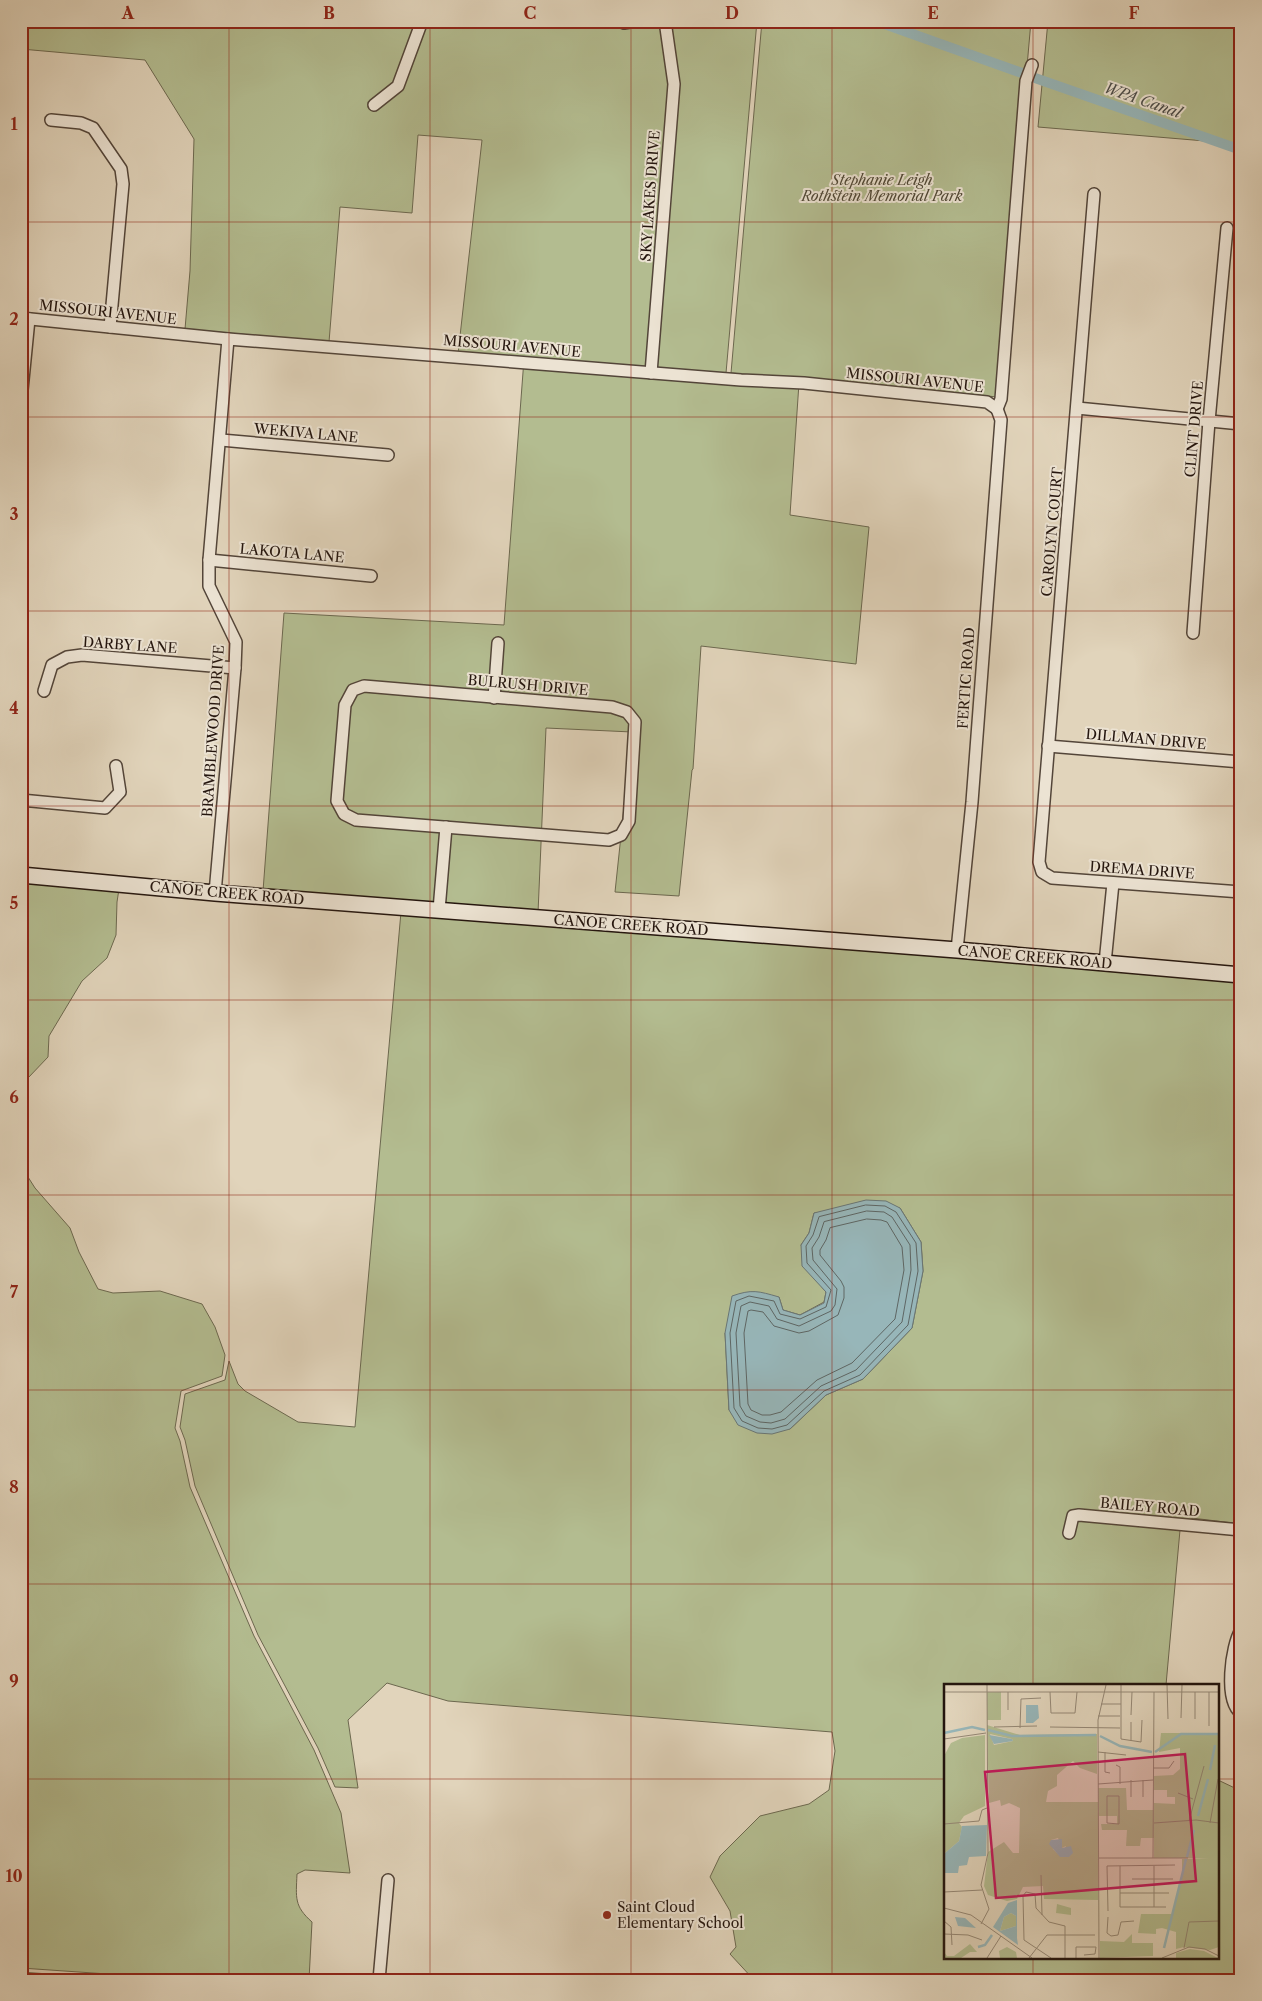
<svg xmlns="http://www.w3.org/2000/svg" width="1262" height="2001" font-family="'Libre Caslon Text',serif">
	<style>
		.green { fill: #b3bc90; stroke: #6c684f; fill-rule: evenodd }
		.water { fill: #97b6b9; stroke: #697675 }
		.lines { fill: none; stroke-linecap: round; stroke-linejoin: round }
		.shore { stroke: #5e6664; stroke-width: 1 }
		.canal { stroke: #97b6b9; stroke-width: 10 }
		.street-casing { stroke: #534539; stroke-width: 14 }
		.secondary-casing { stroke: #24150e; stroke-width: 18 }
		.street { stroke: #ece3d3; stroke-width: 11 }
		.secondary { stroke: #ece3d3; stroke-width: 15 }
		.grid { fill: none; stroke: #8f2418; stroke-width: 1; stroke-opacity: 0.55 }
		.poi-dot { fill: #8f2418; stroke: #ece3d3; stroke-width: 2 }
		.labels { text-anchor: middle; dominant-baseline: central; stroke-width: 4; stroke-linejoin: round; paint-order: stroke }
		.park-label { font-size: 14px; font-style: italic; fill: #4f4735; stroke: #ece3d3 }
		.street-label { font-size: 14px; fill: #24150e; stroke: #ece3d3 }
		.poi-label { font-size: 14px; fill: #24150e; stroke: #ece3d3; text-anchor: start }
		.water-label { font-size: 15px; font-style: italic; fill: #4c4d4a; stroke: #ece3d3 }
		.inset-river { fill: none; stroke: #97b6b9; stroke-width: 2.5 }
		.inset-road { fill: none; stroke: #958876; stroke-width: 1 }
		.view { fill: #c2185b; fill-opacity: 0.15; stroke: #c2185b; stroke-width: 2.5 }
		.inset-edge { fill: none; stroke: #24150e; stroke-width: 2.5 }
		.neatline { fill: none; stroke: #8f2418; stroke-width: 2 }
		.grid-label { font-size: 16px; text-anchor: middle; font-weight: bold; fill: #8f2418 }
	</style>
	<rect width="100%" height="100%" fill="#e1d4bb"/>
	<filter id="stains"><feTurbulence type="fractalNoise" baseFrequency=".004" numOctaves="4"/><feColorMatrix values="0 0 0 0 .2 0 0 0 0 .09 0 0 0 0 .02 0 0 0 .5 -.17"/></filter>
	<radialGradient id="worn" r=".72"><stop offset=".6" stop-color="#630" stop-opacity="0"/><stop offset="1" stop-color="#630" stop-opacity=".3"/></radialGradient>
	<g class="green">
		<polygon points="21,21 757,21 726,373 727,375 799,383 790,515 869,527 856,664 701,646 693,769 692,770 679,896 615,892 632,732 546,728 538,913 263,891 284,613 504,625 524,359 458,354 482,140 418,135 412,213 340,207 329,342 185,329 190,271 194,139 145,60 21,49"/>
		<polygon points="762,21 1031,21 998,397 731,373"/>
		<polygon points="1048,21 1241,21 1241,144 1038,127"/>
		<polygon points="21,880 119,889 117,902 116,935 107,958 82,981 49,1036 48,1057 28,1078 21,1079"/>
		<path d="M401,912L1241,980V1524L1192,1518L1191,1527L1181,1528L1180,1530L1166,1685H946V1957H1218V1780L1241,1791V1980H754L730,1954L736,1947L730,1911L710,1877L720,1856L760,1816L809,1804L829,1790L835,1751L832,1732L448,1701L387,1683L348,1720L358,1788L335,1787L318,1748L258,1635L195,1486L185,1440L180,1427L185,1394L225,1380L229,1361L238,1384L245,1391L298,1422L355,1427ZM900,1208L921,1242L923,1271L912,1328L863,1379L826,1395L790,1429L729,1410L725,1333L779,1297L783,1310L800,1315L824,1302L826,1292L817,1281L801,1245L809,1233L814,1213Z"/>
		<path d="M21,1166L35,1188L70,1228L79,1252L98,1289L113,1293L160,1291L202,1304L215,1327L225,1355L222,1376L181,1391L175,1428L180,1441L190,1487L254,1636L314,1750L341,1813L350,1873L305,1870L297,1874C296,1898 294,1906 312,1922L309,1980H194L21,1968Z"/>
		<polygon points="21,1972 132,1980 21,1980"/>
	</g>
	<path class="water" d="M866,1200L886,1201L900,1208L921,1242L923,1271L912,1328L863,1379L826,1395L790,1429L772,1434L757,1433L738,1425L729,1410L725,1333L732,1296C752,1289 758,1291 779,1297L783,1310L800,1315L824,1303L826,1292L802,1266L801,1245L809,1233L814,1213Z"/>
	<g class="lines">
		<g class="shore">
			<polygon points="866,1205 885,1206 896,1212 916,1243 918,1271 908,1325 860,1375 824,1391 787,1425 772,1429 758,1428 742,1421 734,1408 730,1333 736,1301 749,1296 774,1301 780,1314 800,1319 826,1307 831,1290 807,1263 806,1246 813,1235 819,1217"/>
			<polygon points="867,1211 884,1212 892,1217 910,1245 911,1270 902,1322 856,1370 821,1386 785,1419 771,1423 760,1422 746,1416 740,1406 736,1333 741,1306 750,1302 769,1306 777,1319 799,1326 831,1311 835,1305 837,1289 813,1260 812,1248 819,1237 824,1222"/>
			<polygon points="867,1219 881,1220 887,1222 902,1247 904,1270 895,1319 852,1363 817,1380 781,1412 770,1415 762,1415 751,1410 748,1404 744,1333 748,1311 751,1310 763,1312 774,1326 799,1333 809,1331 838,1315 844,1298 844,1287 841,1281 820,1255 820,1250 826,1240 830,1228"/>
		</g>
		<g class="canal">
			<polyline points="876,21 1022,73"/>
			<polyline points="1035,78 1241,150"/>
		</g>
		<defs>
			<g id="street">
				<polyline points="619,21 624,23 636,21"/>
				<polyline points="374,105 398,86 422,21"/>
				<polyline points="51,120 81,123 93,128 121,169 123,184 110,327"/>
				<polyline points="1094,194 1039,862 1042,872 1052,878 1241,892"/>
				<polyline points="21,318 228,339 741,380 804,383 987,402 997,409"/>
				<polyline points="651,373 674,84 665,21"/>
				<polyline points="21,400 29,319"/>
				<polyline points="1077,408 1241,424"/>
				<polyline points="997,409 1001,399 1026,81 1032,65"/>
				<polyline points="221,440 388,455"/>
				<polyline points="209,560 371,576"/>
				<polyline points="1193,633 1209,421 1227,228"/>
				<polygon points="364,686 612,707 627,712 635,722 629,821 621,835 609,840 356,820 344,814 337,801 345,705 353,690"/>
				<polyline points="44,691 52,665 67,657 82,655 235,668"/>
				<polyline points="494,698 498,643"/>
				<polyline points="1048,746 1241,762"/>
				<polyline points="21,800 105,808 120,792 116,766"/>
				<polyline points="215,893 235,668 236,642 209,586 209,560 228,339"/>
				<polyline points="439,910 446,827"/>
				<polyline points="957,950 972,802 1001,420 997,409"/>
				<polyline points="1105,963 1113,883"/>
				<polyline points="1069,1533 1073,1516 1079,1515 1241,1530"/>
				<path d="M1241,1630C1231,1646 1224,1701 1241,1713"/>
				<polyline points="379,1980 388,1880"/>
			</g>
			<polyline id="secondary" points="21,875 215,893 957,950 1241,975"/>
		</defs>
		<use href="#street" class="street-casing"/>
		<use href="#secondary" class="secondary-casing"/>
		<use href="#street" class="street"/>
		<use href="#secondary" class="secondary"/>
	</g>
	<path class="grid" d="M229,21V1980M430,21V1980M631,21V1980M832,21V1980M1033,21V1685M21,222H1241M21,417H1241M21,611H1241M21,806H1241M21,1000H1241M21,1195H1241M21,1390H1241M21,1584H1241M21,1779H946M1218,1779H1241M1033,1957V1980"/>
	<circle class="poi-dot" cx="607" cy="1915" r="5"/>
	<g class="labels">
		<g class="park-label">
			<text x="882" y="180">Stephanie Leigh<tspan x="882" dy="16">Rothstein Memorial Park</tspan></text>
		</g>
		<g class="street-label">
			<text transform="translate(650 196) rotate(-86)">SKY LAKES DRIVE</text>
			<text transform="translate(108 312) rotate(6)">MISSOURI AVENUE</text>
			<text transform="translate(512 346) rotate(5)">MISSOURI AVENUE</text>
			<text transform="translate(915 380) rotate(6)">MISSOURI AVENUE</text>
			<text transform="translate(1194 429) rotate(-85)">CLINT DRIVE</text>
			<text transform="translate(306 433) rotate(5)">WEKIVA LANE</text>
			<text transform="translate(1052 532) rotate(-85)">CAROLYN COURT</text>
			<text transform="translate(292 553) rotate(5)">LAKOTA LANE</text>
			<text transform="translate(130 645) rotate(4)">DARBY LANE</text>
			<text transform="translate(966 678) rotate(-86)">FERTIC ROAD</text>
			<text transform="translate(528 685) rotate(5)">BULRUSH DRIVE</text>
			<text transform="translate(213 731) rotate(-86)">BRAMBLEWOOD DRIVE</text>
			<text transform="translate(1146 739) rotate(5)">DILLMAN DRIVE</text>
			<text transform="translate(1142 870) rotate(4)">DREMA DRIVE</text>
			<text transform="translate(227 893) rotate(5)">CANOE CREEK ROAD</text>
			<text transform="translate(631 925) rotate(4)">CANOE CREEK ROAD</text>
			<text transform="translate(1035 957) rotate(5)">CANOE CREEK ROAD</text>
			<text transform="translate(1150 1507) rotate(5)">BAILEY ROAD</text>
		</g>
		<g class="poi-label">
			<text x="617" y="1907">Saint Cloud<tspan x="617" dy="16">Elementary School</tspan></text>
		</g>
		<g class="water-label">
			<text transform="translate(1143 100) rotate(19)">WPA Canal</text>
		</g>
	</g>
	<g transform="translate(944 1684)">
		<rect width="275" height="275" fill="#e1d4bb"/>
		<path d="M43,8H57V36H43ZM43,41L76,51L153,50V90L136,84L129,77L113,91V102L104,107L102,118H154V216L100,215L99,202L79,203L73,215L63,217L44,211L40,202L44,168L60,158L69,169H75L76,124L65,119L57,122L56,116L45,119ZM46,50L68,55L69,57L50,61ZM114,154L118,164L122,162L117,173L109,165L107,156ZM217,49H275V263L266,266L240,263L232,265V248L218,244L212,245V250L194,249L197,230H228L238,195V175L265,174H210V154H197L196,162H182L183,146H158L157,140H173V132H155L154,104H182L183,126H210V119L231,120V113H223V106H210V92L229,91L236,85V64L215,68ZM41,51V122L20,132L15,139L18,143L15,157L1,169L0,175V72L7,59L18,54ZM113,220L127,224V231L112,229ZM67,229L72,232V242L56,247L60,233ZM188,250V259H209V272L156,274V257L180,258ZM26,260L33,268H26L17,274H0V268L3,272H10ZM63,263L72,268L73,274H56L55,267ZM246,265L260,267L274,274H232V269Z" fill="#b3bc90" fill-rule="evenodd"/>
		<path d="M82,21H94L95,34L89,39H82ZM45,51L68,55L69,57L50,60ZM43,141L42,172L25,173L23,181L15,182L14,189H0L1,169L15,157L18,142ZM118,155V164L127,162L129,169L125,173H116L105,160L107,156ZM73,216V254L74,261L49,243L64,219ZM67,229L72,232V242L56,247L60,233ZM11,233L21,234L32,244L14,242Z" fill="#97b6b9" fill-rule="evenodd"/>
		<path class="inset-river" d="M44,46L68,52L152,51M0,49L28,43L41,46M156,52L176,62L208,68M211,68L237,50H275M266,86L271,61M254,132L264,95M243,173L250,146M34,263L41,261L48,251M220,264L242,175"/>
		<path class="inset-road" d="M177,1V55L197,58L198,36M223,1L224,35M0,8H275M64,8V26M106,8L107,29H131L133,8M265,8V42M157,20H177M187,31L188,8M154,32H176M237,34L238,1M251,35V8M50,43L93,42M106,43L176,44M76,44L77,15L97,14M0,55L42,49M187,57V38M154,68L182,71M161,68V88L166,89M172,81L176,83V100M209,84H225L230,77M154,100L209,96M234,109L249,115M163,112H175V140L163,139ZM187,113V96M199,113V96M245,137L260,82M210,139L252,136L275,139M266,139L274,95M0,140L35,137L38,126L43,124M155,174H244M209,174L210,8M176,182V223H222M210,182V223M97,191L98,231M188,195H229M0,208L38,206M176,209H225M0,224L27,231L88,274M164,227L163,182L231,181M164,233L163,249L167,252L174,251L177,238L190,237M0,237L7,243L8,261M37,240L45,225L37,201L44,169L43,1M0,250L24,251L38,256M240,264L245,238L275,237M43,274L57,252M85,274L103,251H151M107,274L80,256L79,212L82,208L91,210L92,224L105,238L121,242V274M132,274V263H152L151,270L140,271M155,274L154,36L162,1M218,274L245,263L261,265L275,272"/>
		<path class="view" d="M241,70L252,197L52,214L41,88Z"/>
		<rect width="275" height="275" class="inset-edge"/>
	</g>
	<rect width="1262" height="2001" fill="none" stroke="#e1d4bb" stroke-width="55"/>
	<rect x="28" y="28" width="1206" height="1946" class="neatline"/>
	<g class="grid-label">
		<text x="128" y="19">A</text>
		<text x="329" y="19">B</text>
		<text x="530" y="19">C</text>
		<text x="732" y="19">D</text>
		<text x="933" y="19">E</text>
		<text x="1134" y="19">F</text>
		<text x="14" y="130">1</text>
		<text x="14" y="325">2</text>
		<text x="14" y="520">3</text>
		<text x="14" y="714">4</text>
		<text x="14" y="909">5</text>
		<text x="14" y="1103">6</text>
		<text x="14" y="1298">7</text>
		<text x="14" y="1493">8</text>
		<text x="14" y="1687">9</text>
		<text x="14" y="1882">10</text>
	</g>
	<rect width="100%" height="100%" filter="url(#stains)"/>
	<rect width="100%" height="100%" fill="url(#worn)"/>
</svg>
